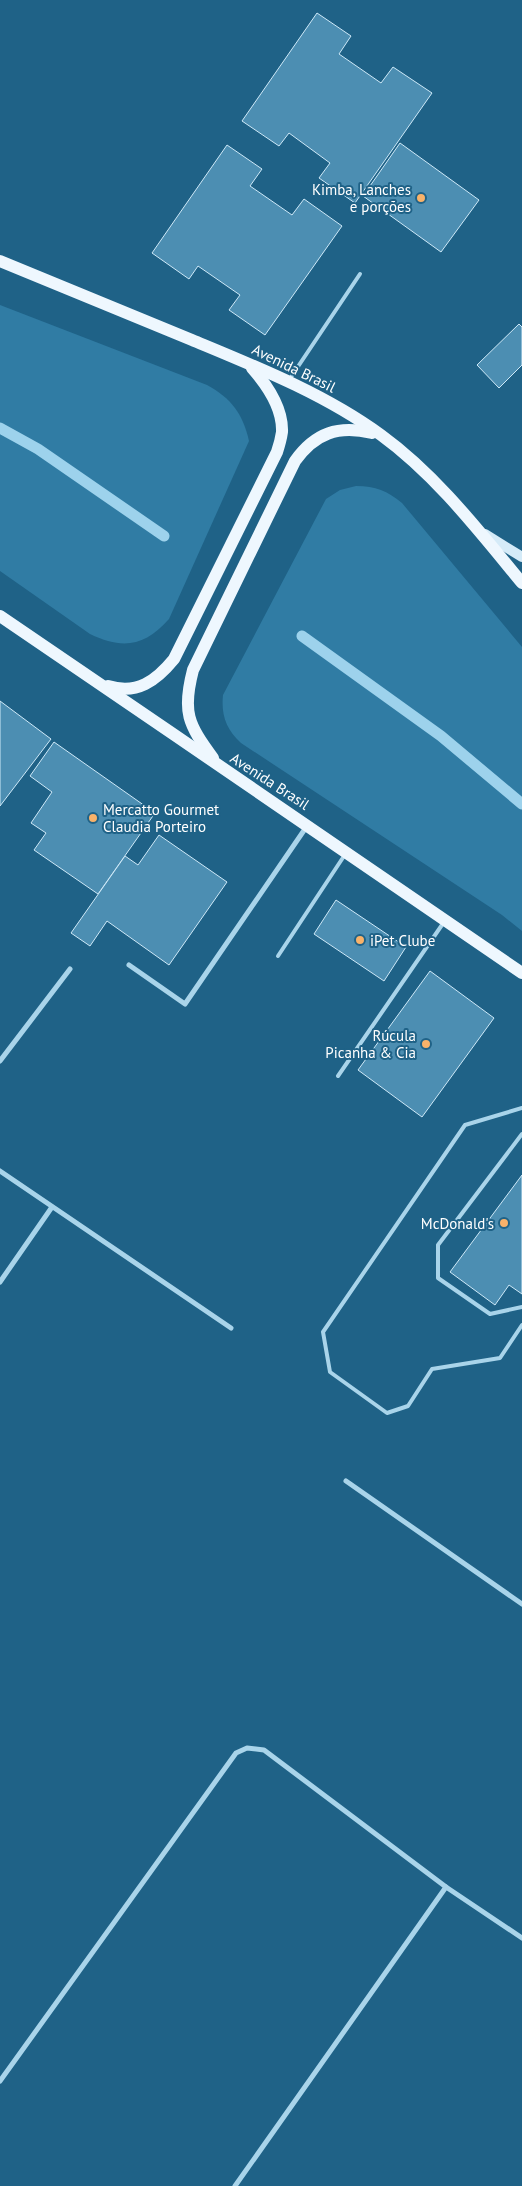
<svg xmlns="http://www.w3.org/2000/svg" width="522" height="2186" font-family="'PT Sans',sans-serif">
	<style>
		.green { fill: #307ca4 }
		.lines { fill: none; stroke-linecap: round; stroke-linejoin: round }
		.stream { stroke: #9dd2ec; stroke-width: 11 }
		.building { fill: #4c8eb2; stroke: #cee9f8 }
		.lane { stroke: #a9d4ea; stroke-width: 4 }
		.street { stroke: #a9d4ea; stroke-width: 5 }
		.secondary { stroke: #d5ebf8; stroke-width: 10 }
		.primary { stroke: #eef7fe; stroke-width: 12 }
		.poi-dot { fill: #f8b26a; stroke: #1f6287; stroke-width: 2 }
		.labels { text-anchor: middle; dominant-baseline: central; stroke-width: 4; stroke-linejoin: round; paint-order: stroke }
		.poi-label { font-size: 15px; fill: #fff; stroke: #1f6287; text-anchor: end }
		.street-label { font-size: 15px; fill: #fff; stroke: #1f6287 }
	</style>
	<rect width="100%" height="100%" fill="#1f6287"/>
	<g class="green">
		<path d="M0,305L207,385C231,398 243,414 249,441L169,619C145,646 123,650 90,634L0,571Z"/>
		<path d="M356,486C376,486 387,491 402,503L522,647V931L502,915L241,743C226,729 221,715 223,695L326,499L340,490Z"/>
	</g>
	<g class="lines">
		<g class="stream">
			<polyline points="0,428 38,449 164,536"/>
			<polyline points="302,636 441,736 522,804"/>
		</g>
	</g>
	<g class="building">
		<polygon points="317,13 351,36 339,54 381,83 393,67 432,93 355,203 319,178 330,163 289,133 279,146 242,121"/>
		<polygon points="400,143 479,200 441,252 363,196"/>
		<polygon points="227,145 262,169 250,186 292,215 304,199 342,226 265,335 229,310 240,295 198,266 189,279 152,253"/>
		<polygon points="519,324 522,327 522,365 499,388 477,365"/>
		<polygon points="0,701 51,739 0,806"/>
		<polygon points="54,742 155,813 98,894 34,850 46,833 31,823 52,792 30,776"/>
		<polygon points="159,835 227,882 169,965 107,921 90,946 71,933 125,856 138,865"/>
		<polygon points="336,900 406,947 384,981 314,934"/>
		<polygon points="430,971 494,1018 422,1117 358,1070"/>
		<polygon points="522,1175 522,1294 509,1285 495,1305 450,1272"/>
	</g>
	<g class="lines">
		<g class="lane">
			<polyline points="289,380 360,274"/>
			<polyline points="278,956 346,853"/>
			<polyline points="338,1076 444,922"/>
			<polyline points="522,1108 465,1125 323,1332 330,1372 387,1413 408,1406 432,1369 500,1358 522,1325"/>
			<polyline points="522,1134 438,1245 438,1278 490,1314 522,1307"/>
		</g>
		<g class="street">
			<polyline points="129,965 185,1004 307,826"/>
			<polyline points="0,1061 70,969"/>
			<polyline points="0,1171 231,1328"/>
			<polyline points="0,1282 52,1207"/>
			<polyline points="346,1481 522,1604"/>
			<polyline points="0,2081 236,1753 247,1748 264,1750 446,1887 522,1938"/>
			<polyline points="235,2186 446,1887"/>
		</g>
		<polyline class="secondary" points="485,534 522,557"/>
		<g class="primary">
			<path d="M0,261C64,287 128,314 192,340C257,367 325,394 381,435C436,475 479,531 522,583"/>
			<path d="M0,616C174,735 349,853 522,973"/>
			<path d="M108,686C137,695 156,681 174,659L277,452C279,446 281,439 282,432C283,408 267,385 252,368"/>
			<path d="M213,758C188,724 182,712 193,670L295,461C315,433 338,425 372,433"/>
		</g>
	</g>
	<g class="poi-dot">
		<circle cx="421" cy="198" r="5"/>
		<circle cx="93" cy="818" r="5"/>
		<circle cx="360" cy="940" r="5"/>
		<circle cx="426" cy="1044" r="5"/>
		<circle cx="504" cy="1223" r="5"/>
	</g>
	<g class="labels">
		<g class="poi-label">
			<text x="411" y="189">Kimba, Lanches<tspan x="411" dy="17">e porções</tspan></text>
			<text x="103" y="809" text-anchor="start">Mercatto Gourmet<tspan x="103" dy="17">Claudia Porteiro</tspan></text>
			<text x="370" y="940" text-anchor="start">iPet Clube</text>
			<text x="416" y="1035">Rúcula<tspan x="416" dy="17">Picanha &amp; Cia</tspan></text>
			<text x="494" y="1223">McDonald's</text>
		</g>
		<g class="street-label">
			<text transform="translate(294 368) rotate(26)">Avenida Brasil</text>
			<text transform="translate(270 781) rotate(33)">Avenida Brasil</text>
		</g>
	</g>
</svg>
